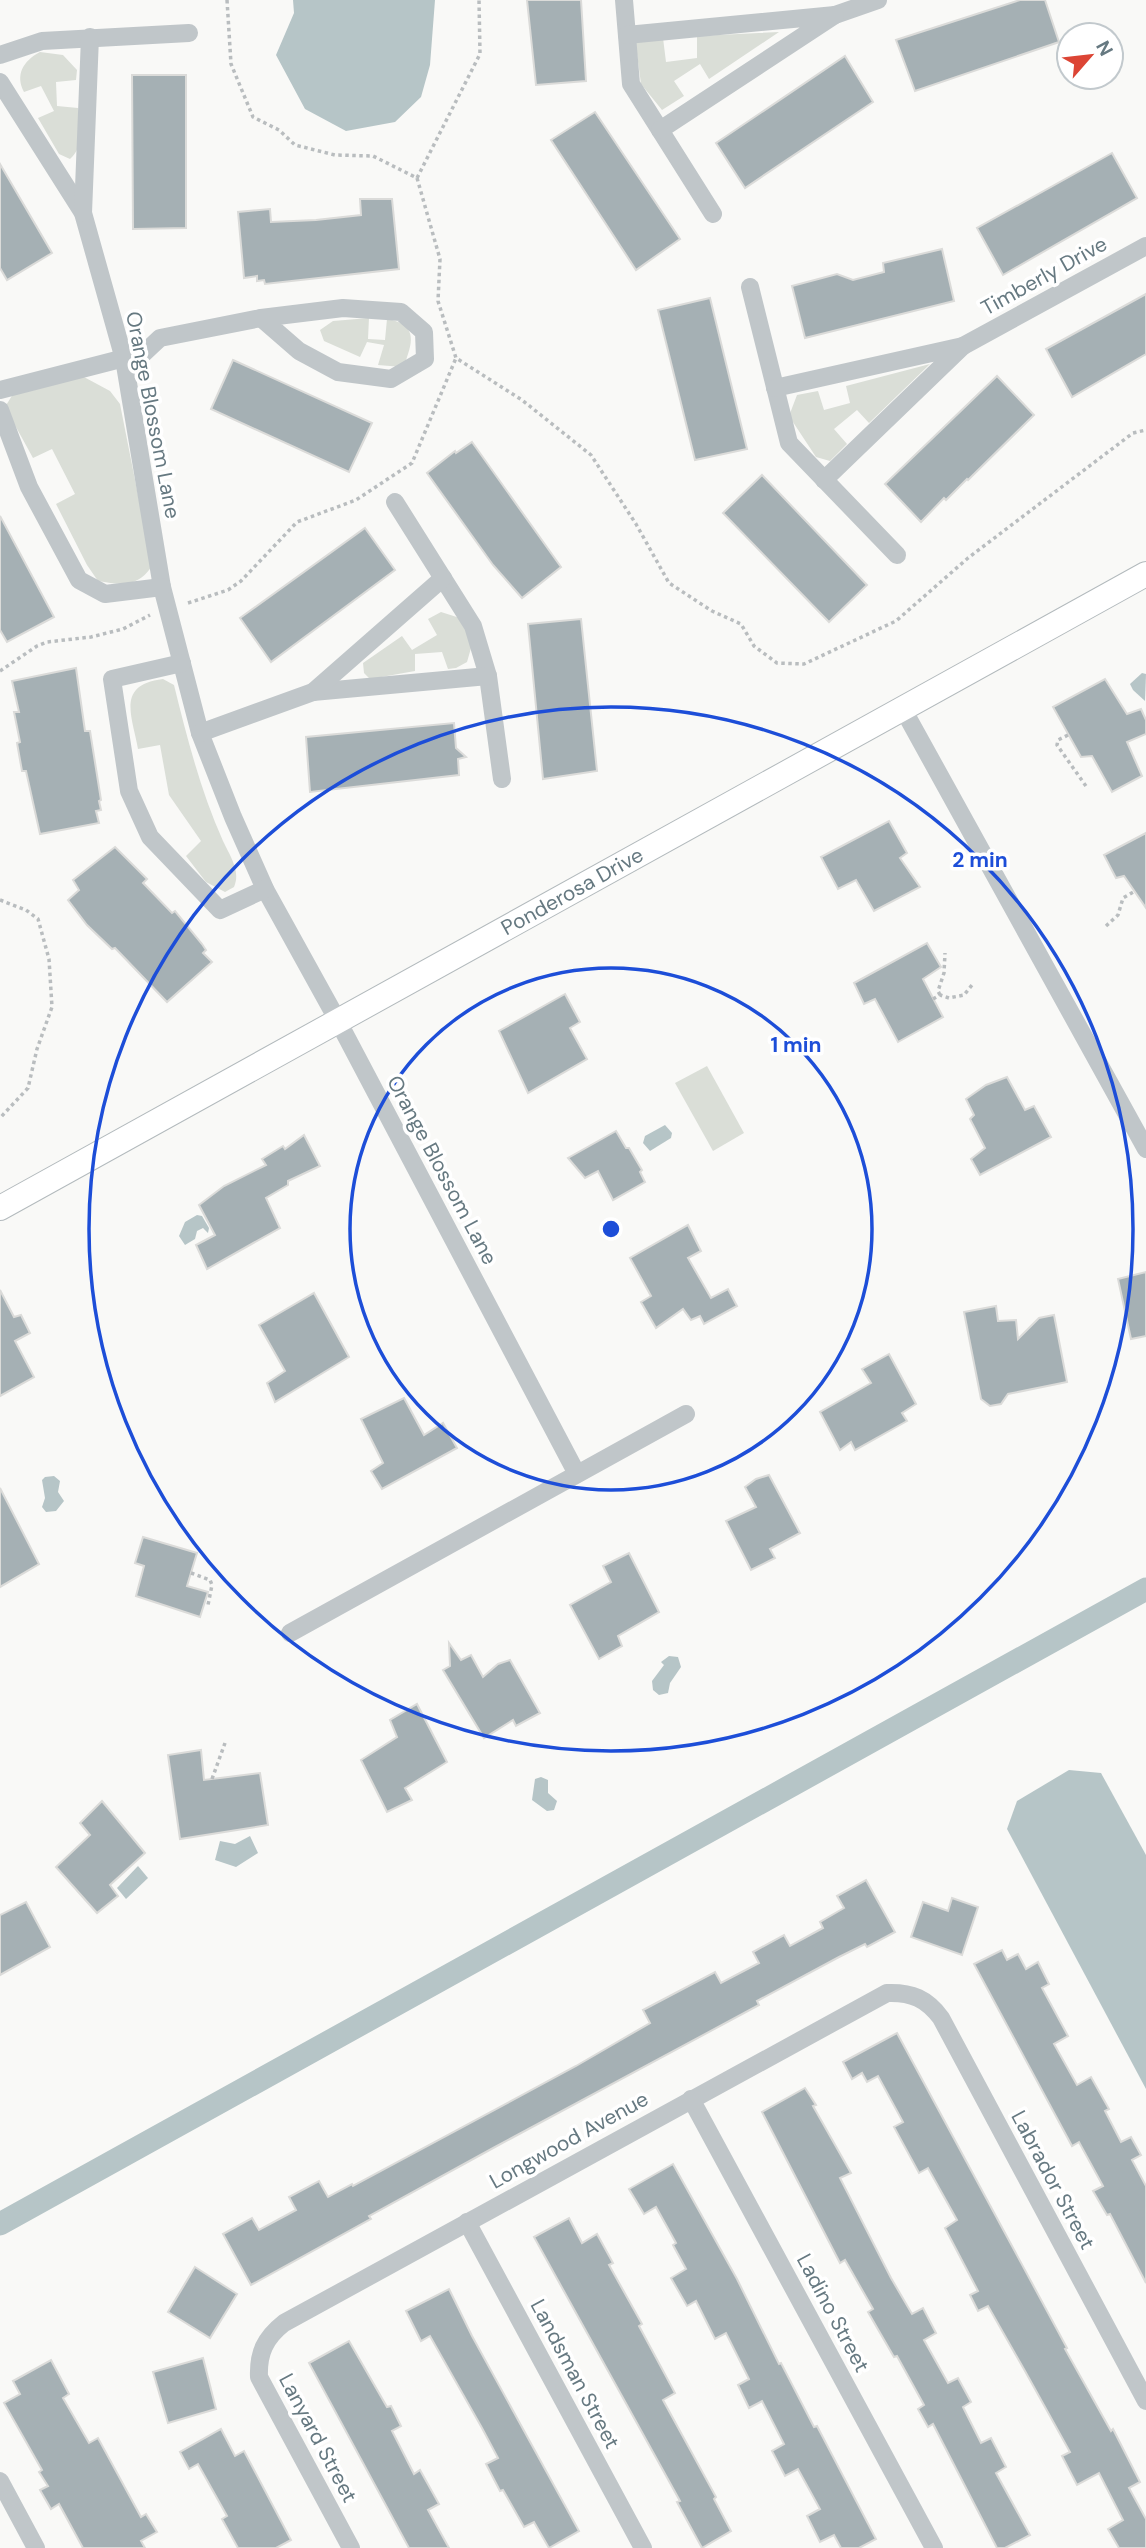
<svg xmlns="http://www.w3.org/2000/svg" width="1146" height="2548" font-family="'DM Sans',sans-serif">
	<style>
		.green { fill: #daded7 }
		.water { fill: #b6c5c7 }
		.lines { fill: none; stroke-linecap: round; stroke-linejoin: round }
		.canal { stroke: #b6c5c7; stroke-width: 23 }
		.building { fill: #a5b0b4; stroke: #dbdbd9; stroke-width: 2 }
		.secondary-casing { stroke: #b3babd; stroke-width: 26 }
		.path { stroke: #b9bdbf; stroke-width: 3.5; stroke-dasharray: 3.5 3.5; stroke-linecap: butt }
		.street { stroke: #c0c6c9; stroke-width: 18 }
		.secondary { stroke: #fff; stroke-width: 24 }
		.ring { fill: none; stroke: #1d4ed8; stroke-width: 3.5 }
		.labels { text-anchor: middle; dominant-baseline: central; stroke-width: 7; stroke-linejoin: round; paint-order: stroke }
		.street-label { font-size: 21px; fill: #667981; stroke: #fff }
		.centre { fill: #1d4ed8; stroke: #fff; stroke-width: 3.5 }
		.ring-label { font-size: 21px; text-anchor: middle; font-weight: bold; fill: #1d4ed8; stroke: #fff; stroke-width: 7; stroke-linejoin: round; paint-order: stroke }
	</style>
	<rect width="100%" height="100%" fill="#f9f9f7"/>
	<g class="green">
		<polygon points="779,32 709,79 700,64 674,81 684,96 662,110 641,84 635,39 663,38 666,62 697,58 697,36"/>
		<path d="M40,52L63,55L77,70L76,80L56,82L57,106L78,108C80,126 85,146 70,159L59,154L38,118L54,111L41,86L24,92C15,75 23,61 40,52Z"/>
		<path d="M369,318L368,339L385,340L387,319C412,323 415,336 407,357C406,361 405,364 402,367L378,365L384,345L367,342L360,357L324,341L320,330L333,321Z"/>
		<polygon points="930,364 869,423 857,410 834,429 847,444 830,461 816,457 789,416 797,395 818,391 824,410 850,403 846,386"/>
		<path d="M84,377L110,391L120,404L152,566C137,588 122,585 98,581L87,565L56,504L75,494L52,449L33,458L5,407L13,394Z"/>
		<polygon points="441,612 463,619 473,641 467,662 456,668 448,669 442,652 415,654 415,671 370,679 364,673 363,663 402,636 412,650 437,635 428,619"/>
		<path d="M163,679L174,685C187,738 201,792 223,841C230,856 241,871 234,887L225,892L206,882L186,856L201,841L169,795L160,745L138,749C132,715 116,685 163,679Z"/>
		<polygon points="707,1066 744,1133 713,1151 675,1083"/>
	</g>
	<g class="water">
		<polygon points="293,0 435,0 430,65 421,97 395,122 346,131 305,109 276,55 294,13"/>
		<polygon points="1142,673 1146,674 1145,701 1133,690 1130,684"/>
		<polygon points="665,1125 672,1133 671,1138 650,1151 643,1143 645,1136"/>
		<polygon points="197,1215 202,1216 209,1228 208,1233 203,1228 197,1231 195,1239 185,1245 179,1236 185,1222"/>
		<polygon points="54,1476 60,1481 58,1492 64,1501 56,1511 46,1512 42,1507 45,1498 42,1480 45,1477"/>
		<polygon points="669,1656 678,1657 681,1667 670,1683 668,1693 659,1695 653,1690 652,1681 664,1665 661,1662"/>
		<polygon points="1069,1770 1101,1773 1146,1855 1146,2089 1007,1829 1017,1801"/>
		<polygon points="541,1777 548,1780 548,1793 557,1801 554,1810 547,1811 532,1800 535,1779"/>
		<polygon points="250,1836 258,1853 236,1867 215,1860 220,1841 235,1844"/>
		<polygon points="138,1866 148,1878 126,1899 117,1888"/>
	</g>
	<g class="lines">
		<polyline class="canal" points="0,2224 1146,1589"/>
	</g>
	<g class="building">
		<polygon points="527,0 581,0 586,81 536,85"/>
		<polygon points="1020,0 1045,0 1059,42 915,91 896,40"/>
		<polygon points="845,56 873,102 745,188 716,143"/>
		<polygon points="132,75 186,75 186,228 133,229"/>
		<polygon points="595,112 680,239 636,270 551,140"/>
		<polygon points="1112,153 1137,198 1003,275 977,228"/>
		<polygon points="0,164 52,253 7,280 0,268"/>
		<polygon points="360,199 392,199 399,269 265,284 264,280 257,281 257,276 244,278 238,212 270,209 271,222 316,220 361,215"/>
		<polygon points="942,249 954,301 805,338 792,286 837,274 853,280 884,272 883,263"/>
		<polygon points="1146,294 1146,354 1072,397 1046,349"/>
		<polygon points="710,298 747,449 695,460 658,310"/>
		<polygon points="233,360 372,423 349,472 211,409"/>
		<polygon points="997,376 1034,415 968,480 967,479 946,500 944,498 921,522 885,484"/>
		<polygon points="472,442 561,567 522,598 493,565 427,473 455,451 456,453"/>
		<polygon points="762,475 867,585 829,622 723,513"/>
		<polygon points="0,516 54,617 7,642 0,630"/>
		<polygon points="365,528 395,570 271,662 240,618"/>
		<polygon points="581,619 597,771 543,779 528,624"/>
		<polygon points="76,668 85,731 90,731 101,800 99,801 101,810 96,811 99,823 40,834 26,771 22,771 17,743 20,742 14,712 19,712 12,681"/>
		<polygon points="1105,679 1127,714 1141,709 1146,720 1146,734 1127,742 1142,776 1112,792 1092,756 1081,757 1053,707"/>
		<polygon points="454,723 456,748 466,757 458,759 459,775 310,792 306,737"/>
		<polygon points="889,821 907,853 900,858 920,887 874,911 856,880 838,889 821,857"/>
		<polygon points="1146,833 1146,908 1124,876 1116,878 1104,855"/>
		<polygon points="115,847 147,879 143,883 172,913 175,911 202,944 206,950 203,953 212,962 167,1002 115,948 112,949 87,925 68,900 79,890 73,880"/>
		<polygon points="927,943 941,967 923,979 943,1017 898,1042 875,999 864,1004 854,983"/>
		<polygon points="565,994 580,1022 570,1028 587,1059 528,1093 499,1031"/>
		<polygon points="1007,1077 1025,1110 1034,1106 1051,1137 980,1175 971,1159 985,1148 970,1119 974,1115 966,1099 986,1085"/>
		<polygon points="616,1131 626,1148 629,1148 642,1170 640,1172 645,1182 613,1200 598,1171 585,1178 568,1158"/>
		<polygon points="304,1135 320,1166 288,1181 288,1185 266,1198 280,1228 207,1269 196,1245 215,1235 199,1205 224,1186 266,1165 262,1159 283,1146 285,1149"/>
		<polygon points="688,1225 701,1251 688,1258 711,1298 728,1289 737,1306 704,1324 700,1316 691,1320 683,1309 656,1328 641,1302 651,1296 630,1258"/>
		<polygon points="1146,1272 1146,1336 1131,1339 1118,1279"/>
		<polygon points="0,1290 14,1317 21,1315 30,1333 15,1341 34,1377 0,1396"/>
		<polygon points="314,1293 349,1357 275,1402 267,1383 285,1371 259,1325"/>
		<polygon points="996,1306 998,1321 1016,1320 1018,1339 1039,1318 1054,1315 1067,1382 1008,1394 1001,1404 990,1406 981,1399 964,1312"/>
		<polygon points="889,1354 916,1404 902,1413 907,1421 855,1450 851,1442 840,1450 820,1412 871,1383 862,1369"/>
		<polygon points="404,1398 424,1435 443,1423 457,1448 382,1489 371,1471 383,1463 361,1419"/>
		<polygon points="769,1475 800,1533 770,1549 775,1558 751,1570 726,1521 756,1507 745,1487 756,1479"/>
		<polygon points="0,1488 39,1564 0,1587"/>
		<polygon points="143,1537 197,1553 187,1586 208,1592 200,1617 136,1596 144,1566 135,1563"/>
		<polygon points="629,1553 659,1612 618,1636 622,1646 599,1659 570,1605 611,1582 603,1566"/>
		<polygon points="449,1643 461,1660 471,1655 483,1677 498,1664 510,1660 540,1713 516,1726 513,1720 484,1738 443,1670 450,1666"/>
		<polygon points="417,1704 447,1762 405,1788 412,1800 387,1812 361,1760 397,1737 390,1720"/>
		<polygon points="201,1750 204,1780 260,1773 268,1825 180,1839 168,1755"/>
		<polygon points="102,1801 145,1853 110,1885 118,1896 97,1913 56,1867 90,1835 80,1823"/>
		<polygon points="866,1880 895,1932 867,1947 865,1944 839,1957 757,2001 759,2005 495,2147 369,2216 371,2219 251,2285 223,2234 252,2218 259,2230 296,2210 289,2197 319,2181 328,2197 352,2184 353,2186 576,2066 650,2023 643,2010 715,1972 721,1983 759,1963 753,1952 784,1935 790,1946 823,1928 820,1922 844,1908 837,1896"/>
		<polygon points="952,1898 978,1907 962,1955 911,1937 923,1902 948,1911"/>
		<polygon points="26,1902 50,1947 0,1975 0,1915"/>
		<polygon points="1002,1950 1007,1960 1018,1954 1026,1969 1038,1962 1049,1984 1042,1988 1068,2036 1054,2044 1077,2085 1091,2077 1109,2109 1105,2111 1121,2142 1131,2137 1141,2155 1132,2160 1146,2186 1146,2283 1110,2214 1107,2215 1093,2191 1103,2186 1079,2142 1072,2146 974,1964"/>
		<polygon points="897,2033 1067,2348 1065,2349 1111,2431 1113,2429 1140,2482 1129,2488 1146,2519 1146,2548 1119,2548 1108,2529 1123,2520 1099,2473 1077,2485 1062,2456 1070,2452 1025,2371 988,2306 978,2311 970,2295 978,2291 945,2228 957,2220 928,2168 919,2173 894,2127 903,2122 878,2076 867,2082 862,2073 852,2079 843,2062"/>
		<polygon points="805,2088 816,2105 813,2106 851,2173 840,2178 891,2278 912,2314 923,2308 936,2333 924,2340 948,2383 958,2378 971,2402 963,2407 981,2443 991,2438 1006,2467 996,2473 1030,2535 1005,2548 997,2548 933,2424 928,2427 918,2409 924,2405 897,2356 894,2357 868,2312 873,2309 845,2260 840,2263 762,2112"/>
		<polygon points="673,2164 737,2279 779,2364 781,2363 814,2427 817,2426 876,2539 859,2548 841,2548 834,2535 820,2542 807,2516 820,2509 798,2469 785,2476 772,2451 784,2444 762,2401 749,2408 738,2385 749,2379 726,2333 715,2339 696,2301 687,2306 671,2278 686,2269 673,2245 676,2243 656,2207 644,2214 629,2189"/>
		<polygon points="569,2218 582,2243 597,2234 613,2263 609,2265 642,2324 639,2326 675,2393 663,2400 716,2497 714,2499 731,2531 702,2548 677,2502 680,2501 534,2237"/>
		<polygon points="195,2267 237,2294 210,2338 168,2312"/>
		<polygon points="449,2289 472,2336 579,2531 549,2548 534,2522 524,2527 503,2490 500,2491 486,2464 498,2458 482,2428 430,2336 421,2341 406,2311"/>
		<polygon points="349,2341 387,2407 391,2406 401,2426 392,2431 414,2474 420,2470 439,2504 428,2510 449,2548 409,2548 309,2363"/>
		<polygon points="203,2358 216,2409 168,2423 153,2372"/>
		<polygon points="51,2360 69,2394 63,2398 89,2443 98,2438 141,2517 146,2514 157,2532 141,2541 145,2548 83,2548 59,2504 51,2509 40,2490 48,2486 39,2472 42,2470 4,2403 20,2394 13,2381"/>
		<polygon points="221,2429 235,2456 244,2451 291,2540 276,2548 238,2548 222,2519 227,2516 198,2464 189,2469 180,2452"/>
	</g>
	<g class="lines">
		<defs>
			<g id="secondary">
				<path id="s1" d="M0,1208L1146,574"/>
			</g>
		</defs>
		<use href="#secondary" class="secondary-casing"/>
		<g class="path">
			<polyline points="227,0 231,64 253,117 279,130 295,145 335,155 373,156 417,178 480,54 479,0"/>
			<polyline points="417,178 440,259 438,301 456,358 522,400 591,455 636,524 669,583 712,611 741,624 754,646 777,663 804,664 896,621 968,558 1133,433 1146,430"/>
			<polyline points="188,603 228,590 241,581 297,522 356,500 412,463 456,358"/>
			<polyline points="0,671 37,646 47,642 91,637 123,629 150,615"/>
			<polyline points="1068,735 1058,740 1057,745 1088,789"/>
			<polyline points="0,900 26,910 38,919 49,959 52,1007 37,1049 28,1088 0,1118"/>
			<polyline points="1106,926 1118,915 1123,898 1135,891"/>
			<polyline points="940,995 938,991 944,973 945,953"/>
			<polyline points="933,999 940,995 949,998 964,995 972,985"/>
			<polyline points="191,1573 210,1580 212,1585 208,1605"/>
			<polyline points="212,1779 225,1743"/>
		</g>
		<g class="street">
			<polyline points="624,0 631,84 713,214"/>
			<polyline points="835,15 878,0"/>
			<polyline points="627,35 835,15 660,130"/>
			<polyline points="0,55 42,41 189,33"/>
			<polyline points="0,82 83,213 124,359 162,587 200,733 233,817 265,889 338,1021 577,1474"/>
			<polyline points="83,213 90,37"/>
			<polyline points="750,287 789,443 897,555"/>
			<polygon points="343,308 401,312 424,332 425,359 391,379 338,372 299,351 261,318"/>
			<polyline points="963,346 1146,246"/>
			<polyline points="775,388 963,346 824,480"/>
			<polyline points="0,390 144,353 160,338 261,318"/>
			<polyline points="0,410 29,487 79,580 105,594 162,587"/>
			<polyline points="395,502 473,626 488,676 502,779"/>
			<polyline points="182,663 112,679 129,791 150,837 220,910 265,889"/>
			<polyline points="313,692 488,676"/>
			<polyline points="903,709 1146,1149"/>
			<polyline points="200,733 313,692 443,578"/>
			<polyline points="290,1633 686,1414"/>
			<polyline points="691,2099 934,2548"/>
			<polyline points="467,2222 643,2548"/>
			<polyline points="0,2481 36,2548"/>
			<path d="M351,2548L259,2377C258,2353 265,2338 284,2323L887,1993C912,1992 927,1999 941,2018L1146,2401"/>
		</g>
		<use href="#secondary" class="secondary"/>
	</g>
	<g class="ring">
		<circle cx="611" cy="1229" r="261"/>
		<circle cx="611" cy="1229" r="522"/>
	</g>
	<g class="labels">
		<g class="street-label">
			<text transform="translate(1044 276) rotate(-29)">Timberly Drive</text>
			<text transform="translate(153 415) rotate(79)">Orange Blossom Lane</text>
			<text stroke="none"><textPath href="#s1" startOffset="654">Ponderosa Drive</textPath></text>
			<text transform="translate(442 1170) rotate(62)">Orange Blossom Lane</text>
			<text transform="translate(569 2140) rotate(-29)">Longwood Avenue</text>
			<text transform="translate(1053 2180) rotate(62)">Labrador Street</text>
			<text transform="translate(833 2313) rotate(62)">Ladino Street</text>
			<text transform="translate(575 2374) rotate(62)">Landsman Street</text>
			<text transform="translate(318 2438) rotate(62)">Lanyard Street</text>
		</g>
	</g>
	<circle cx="611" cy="1229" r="10" class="centre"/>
	<g class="ring-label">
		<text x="980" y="867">2 min</text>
		<text x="796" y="1052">1 min</text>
	</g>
	<g transform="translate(1090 56) rotate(62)"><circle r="33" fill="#ffffff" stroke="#c2c9cd" stroke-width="2"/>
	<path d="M0-5L12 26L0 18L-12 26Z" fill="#dc4535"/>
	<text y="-10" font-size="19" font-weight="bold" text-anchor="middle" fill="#667981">N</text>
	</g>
</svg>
